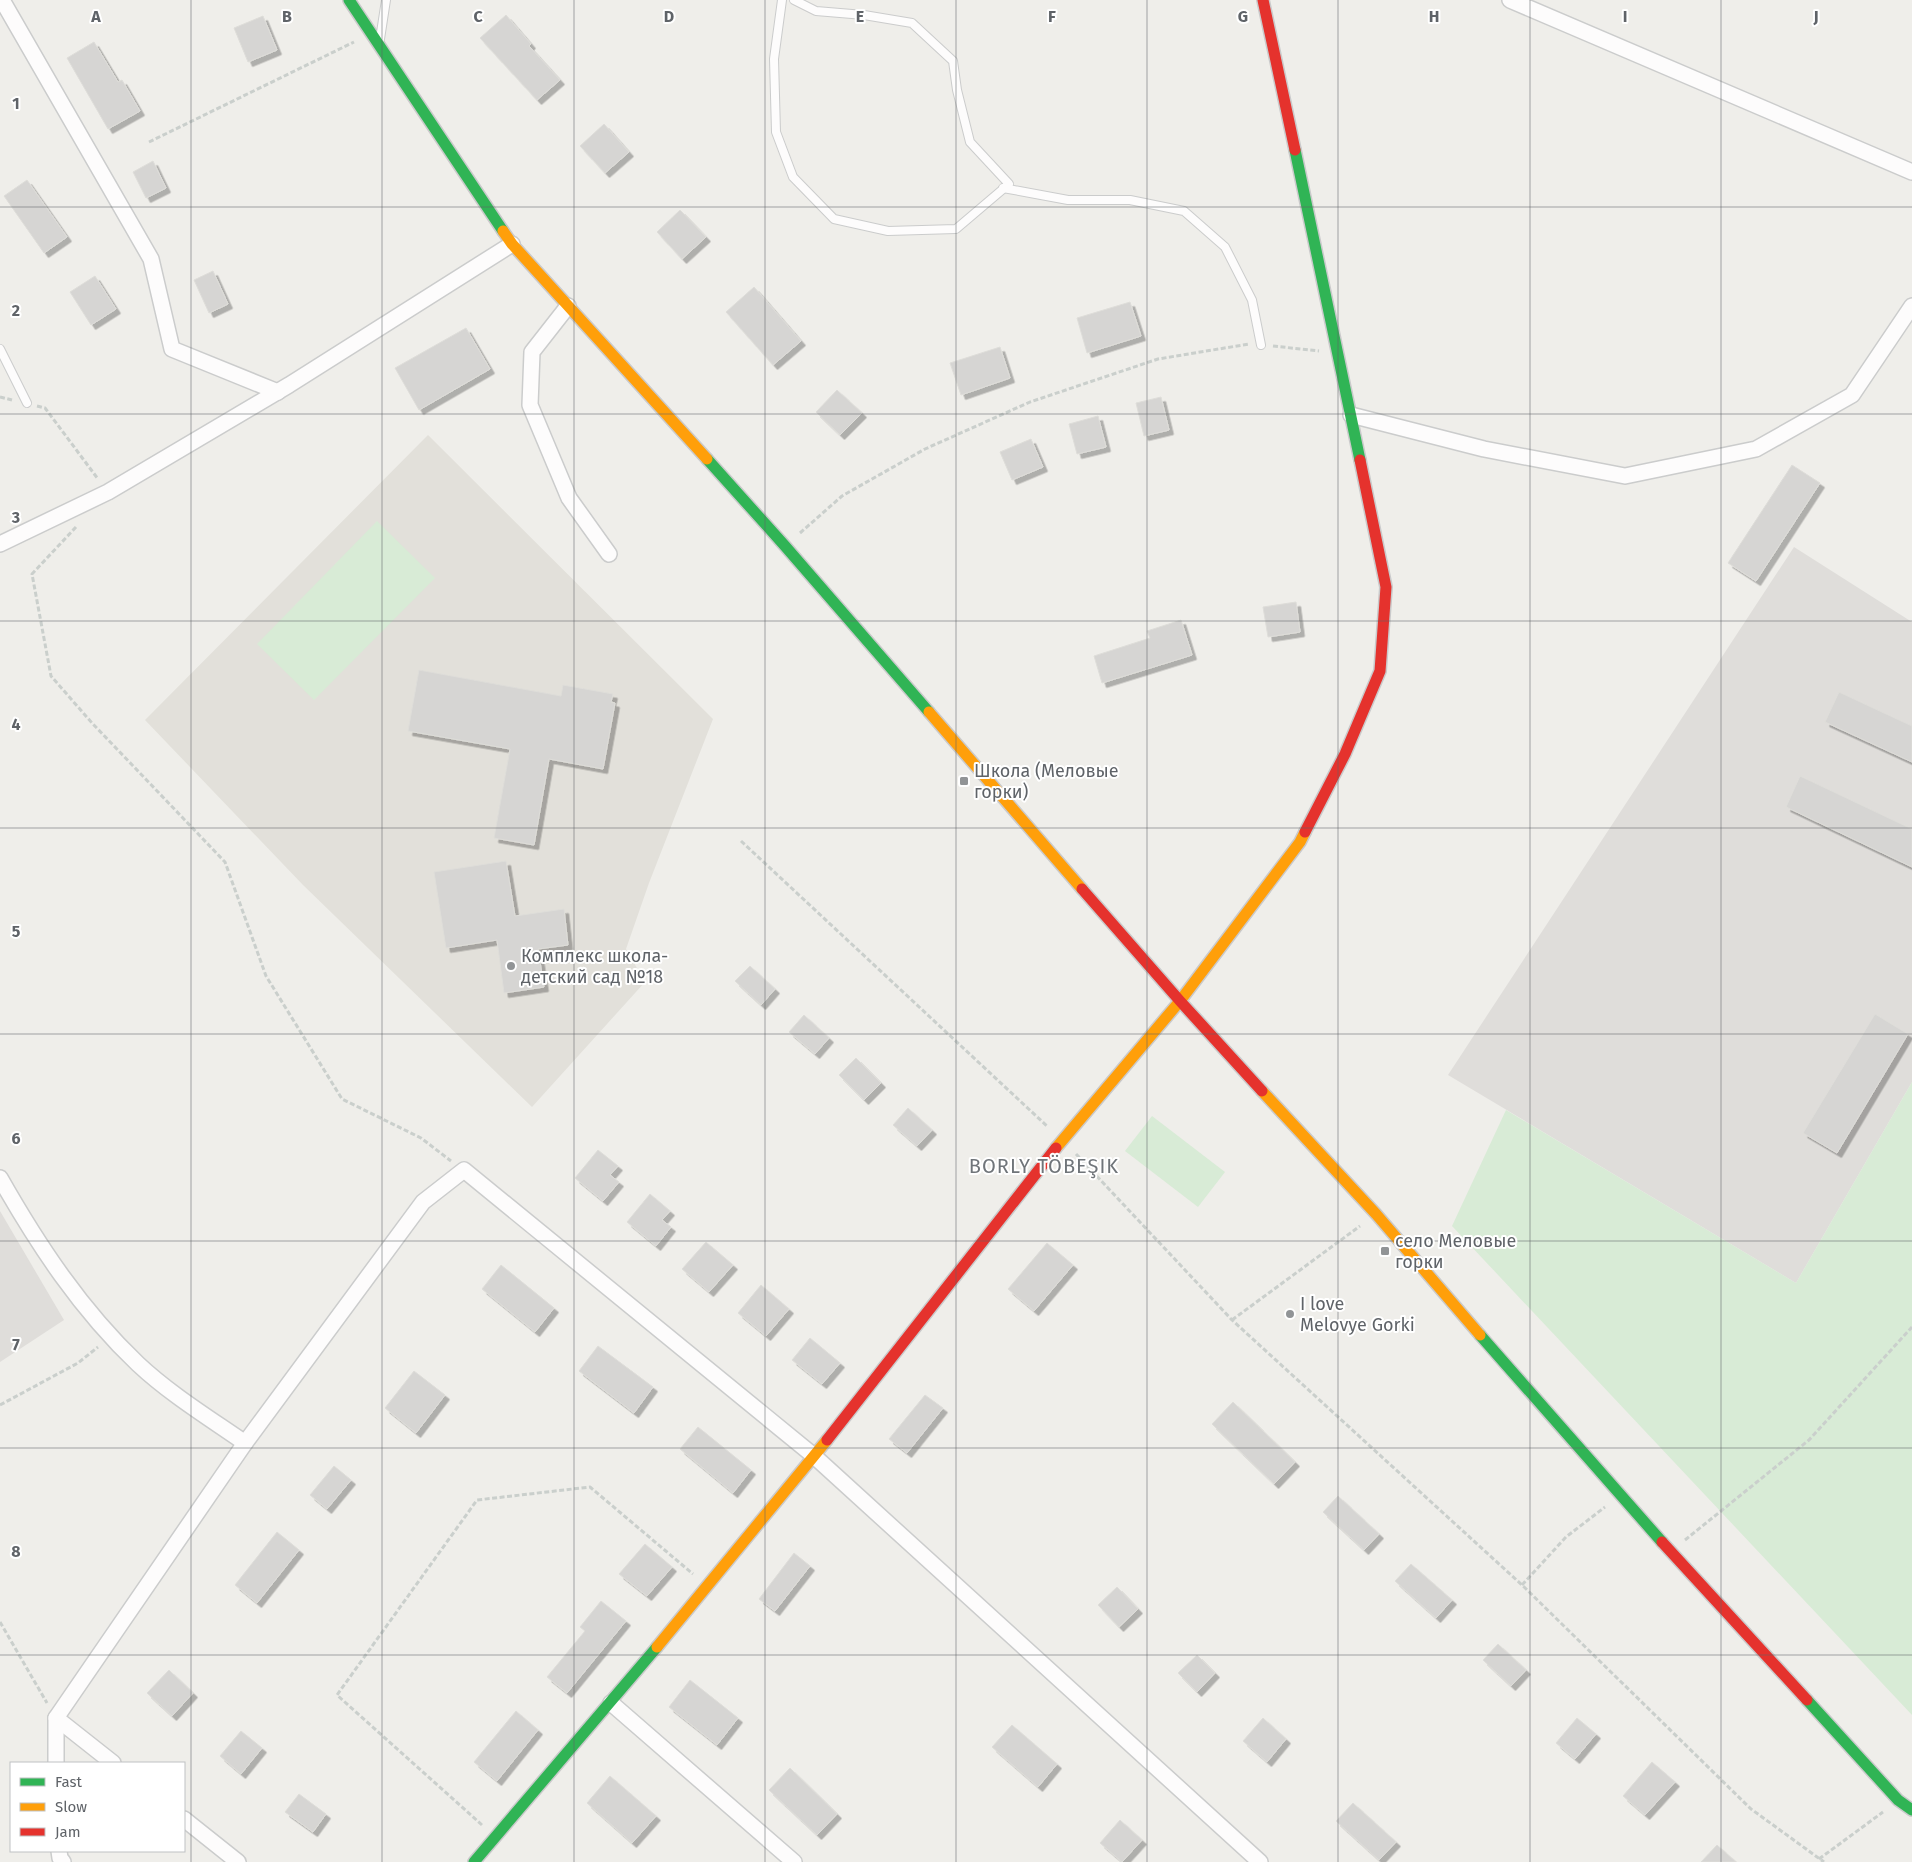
<svg xmlns="http://www.w3.org/2000/svg" width="1912" height="1862" font-family="'Fira Sans',sans-serif">
	<style>
		.industrial { fill: #dfddda }
		.education { fill: #e2e0da }
		.green { fill: #d8ebd6 }
		.building { fill: #d6d5d3; stroke: #deddd9; filter: url(#shadow) }
		.lines { fill: none; stroke-linecap: round; stroke-linejoin: round }
		.lane-casing { stroke: #cbcccc; stroke-width: 10 }
		.street-casing { stroke: #cbcccc; stroke-width: 18 }
		.fast-casing { stroke: #cacacb; stroke-width: 14 }
		.slow-casing { stroke: #cacacb; stroke-width: 14 }
		.jam-casing { stroke: #cacacb; stroke-width: 14 }
		.path { stroke: #cacfcc; stroke-width: 3; stroke-dasharray: 5 2.5; stroke-linecap: butt }
		.lane { stroke: #fdfcfc; stroke-width: 8 }
		.street { stroke: #fdfcfc; stroke-width: 15 }
		.fast { stroke: #30b455; stroke-width: 11 }
		.slow { stroke: #ff9f0a; stroke-width: 11 }
		.jam { stroke: #e5322d; stroke-width: 11 }
		.grid { fill: none; stroke: #5f6368; stroke-width: 1; stroke-opacity: 0.55 }
		.poi-dot { fill: #919496; stroke: #fff; stroke-width: 2 }
		.labels { text-anchor: middle; dominant-baseline: central; stroke-width: 4; stroke-linejoin: round; paint-order: stroke }
		.poi-label { font-size: 18px; fill: #5f6368; stroke: #fff; text-anchor: start }
		.quarter-label { font-size: 20px; letter-spacing: 1px; fill: #70757a; stroke: #fff }
		.grid-label { font-size: 16px; text-anchor: middle; font-weight: bold; fill: #5f6368; stroke: #fff; stroke-width: 4; stroke-linejoin: round; paint-order: stroke }
	</style>
	<defs>
		<filter id="shadow"><feDropShadow dx="4.5" dy="4.5" stdDeviation="0" flood-color="#0004"/></filter>
	</defs>
	<rect width="100%" height="100%" fill="#efeeea"/>
	<g class="industrial">
		<polygon points="1794,547 1912,622 1912,1082 1796,1283 1448,1075"/>
		<polygon points="0,1211 64,1320 0,1362"/>
	</g>
	<polygon class="education" points="428,435 713,719 649,883 626,949 645,982 532,1107 303,885 145,720"/>
	<g class="green">
		<polygon points="377,521 435,578 314,700 257,644"/>
		<polygon points="1912,1082 1912,1715 1452,1226 1506,1110 1796,1283"/>
		<polygon points="1152,1116 1225,1172 1198,1207 1125,1151"/>
	</g>
	<g class="building">
		<polygon points="506,15 531,44 529,46 560,80 537,100 480,38"/>
		<polygon points="263,16 277,50 248,62 234,28"/>
		<polygon points="94,42 118,82 122,80 140,111 108,129 67,58"/>
		<polygon points="604,124 629,152 605,173 580,146"/>
		<polygon points="153,161 166,188 146,198 133,172"/>
		<polygon points="27,180 67,237 44,253 4,196"/>
		<polygon points="680,210 706,237 682,259 657,232"/>
		<polygon points="213,271 228,304 209,313 194,280"/>
		<polygon points="95,276 116,309 91,325 70,292"/>
		<polygon points="754,287 801,341 773,365 726,312"/>
		<polygon points="1130,302 1141,336 1087,353 1077,318"/>
		<polygon points="466,328 490,369 419,410 395,368"/>
		<polygon points="1000,347 1010,378 961,395 950,363"/>
		<polygon points="837,390 862,413 840,435 816,412"/>
		<polygon points="1161,397 1169,430 1144,436 1136,403"/>
		<polygon points="1098,416 1106,447 1077,454 1069,424"/>
		<polygon points="1031,439 1043,467 1012,480 1000,452"/>
		<polygon points="1792,465 1820,483 1756,581 1728,563"/>
		<polygon points="1296,602 1300,632 1268,637 1263,607"/>
		<polygon points="1181,620 1192,655 1102,683 1094,656 1150,638 1147,631"/>
		<polygon points="419,670 561,696 563,685 613,694 611,702 615,703 603,769 549,759 534,845 494,838 510,749 408,731"/>
		<polygon points="1839,692 1912,726 1912,762 1825,722"/>
		<polygon points="1800,776 1912,829 1912,867 1786,807"/>
		<polygon points="506,861 515,916 564,909 568,945 538,949 544,987 504,993 497,940 446,948 434,872"/>
		<polygon points="750,966 775,989 761,1005 735,981"/>
		<polygon points="1875,1014 1908,1034 1837,1153 1803,1133"/>
		<polygon points="804,1015 829,1038 815,1054 789,1032"/>
		<polygon points="856,1058 881,1083 864,1100 839,1075"/>
		<polygon points="908,1108 932,1130 917,1146 893,1125"/>
		<polygon points="598,1150 618,1166 610,1175 619,1182 603,1201 575,1178"/>
		<polygon points="650,1194 670,1211 662,1220 671,1227 656,1246 627,1222"/>
		<polygon points="706,1242 733,1265 709,1292 682,1269"/>
		<polygon points="1047,1243 1073,1265 1034,1311 1008,1289"/>
		<polygon points="501,1265 554,1308 535,1332 482,1289"/>
		<polygon points="761,1285 789,1309 766,1336 738,1313"/>
		<polygon points="810,1338 840,1363 822,1384 792,1360"/>
		<polygon points="598,1346 653,1387 634,1413 579,1371"/>
		<polygon points="414,1371 445,1395 416,1433 385,1408"/>
		<polygon points="925,1395 943,1408 907,1453 889,1439"/>
		<polygon points="1233,1402 1295,1462 1274,1484 1212,1424"/>
		<polygon points="698,1427 751,1470 733,1493 680,1449"/>
		<polygon points="334,1466 351,1480 327,1509 310,1495"/>
		<polygon points="1338,1496 1379,1534 1364,1550 1323,1512"/>
		<polygon points="277,1532 299,1550 257,1603 235,1585"/>
		<polygon points="645,1544 672,1567 647,1596 619,1574"/>
		<polygon points="794,1553 810,1566 775,1611 759,1599"/>
		<polygon points="1411,1564 1452,1600 1436,1618 1395,1581"/>
		<polygon points="1117,1587 1138,1609 1119,1627 1098,1605"/>
		<polygon points="601,1601 626,1621 567,1693 547,1677 585,1631 580,1627"/>
		<polygon points="1498,1644 1526,1670 1511,1686 1483,1660"/>
		<polygon points="1197,1655 1215,1673 1197,1692 1178,1673"/>
		<polygon points="169,1670 193,1693 172,1716 147,1693"/>
		<polygon points="690,1680 738,1718 717,1745 669,1707"/>
		<polygon points="516,1711 538,1730 497,1781 474,1762"/>
		<polygon points="1263,1718 1286,1739 1267,1762 1243,1741"/>
		<polygon points="1577,1718 1596,1734 1575,1759 1556,1743"/>
		<polygon points="1012,1725 1057,1764 1038,1787 992,1747"/>
		<polygon points="241,1731 262,1748 241,1774 220,1756"/>
		<polygon points="1652,1762 1675,1782 1645,1815 1623,1796"/>
		<polygon points="790,1768 837,1814 817,1835 769,1790"/>
		<polygon points="610,1776 656,1816 632,1843 587,1803"/>
		<polygon points="299,1794 326,1814 313,1832 285,1812"/>
		<polygon points="1353,1803 1396,1842 1379,1860 1336,1821"/>
		<polygon points="1120,1820 1142,1840 1122,1862 1100,1843"/>
		<polygon points="1717,1845 1736,1862 1701,1862"/>
	</g>
	<g class="lines">
		<defs>
			<g id="lane">
				<polyline points="782,0 774,59 776,132 793,177 834,219 888,231 956,229 1009,184 970,142 957,90 953,61 912,23 864,15 816,11 794,0"/>
				<polyline points="380,39 386,0"/>
				<polyline points="1003,188 1068,200 1130,200 1184,211 1225,247 1252,300 1261,345"/>
				<polyline points="0,349 27,403"/>
			</g>
			<g id="street">
				<polyline points="2,0 151,259 172,349 278,392"/>
				<polyline points="1510,0 1912,172"/>
				<polyline points="568,306 532,352 530,405 569,498 609,554"/>
				<polyline points="1351,415 1484,449 1625,476 1756,449 1852,395 1912,306"/>
				<polyline points="0,544 108,492 289,385 512,244"/>
				<path d="M0,1178C38,1245 81,1310 138,1364C170,1394 209,1418 245,1443"/>
				<polyline points="611,1703 794,1862"/>
				<polyline points="56,1718 113,1763"/>
				<polyline points="56,1763 56,1718 245,1443 423,1202 464,1170 814,1456 1260,1862"/>
				<polyline points="184,1819 238,1862"/>
				<polyline points="59,1851 60,1858 63,1862"/>
			</g>
			<g id="fast">
				<polyline points="349,0 503,231"/>
				<polyline points="1295,150 1360,460"/>
				<polyline points="707,459 785,546 929,712"/>
				<polyline points="1480,1335 1662,1542"/>
				<polyline points="1807,1700 1898,1800 1912,1810"/>
				<polyline points="474,1862 657,1647"/>
			</g>
			<g id="slow">
				<polyline points="503,231 512,244 707,459"/>
				<polyline points="929,712 1082,889"/>
				<polyline points="1262,1091 1376,1214 1480,1335"/>
				<polyline points="1056,1148 1180,1001 1300,842 1305,832"/>
				<polyline points="657,1647 827,1440"/>
			</g>
			<g id="jam">
				<polyline points="1263,0 1295,150"/>
				<polyline points="1305,832 1345,754 1380,671 1386,587 1360,460"/>
				<polyline points="1082,889 1180,1001 1262,1091"/>
				<polyline points="827,1440 1056,1148"/>
				<polyline points="1662,1542 1807,1700"/>
			</g>
		</defs>
		<use href="#lane" class="lane-casing"/>
		<use href="#street" class="street-casing"/>
		<use href="#fast" class="fast-casing"/>
		<use href="#slow" class="slow-casing"/>
		<use href="#jam" class="jam-casing"/>
		<g class="path">
			<polyline points="149,142 354,42"/>
			<polyline points="1273,346 1319,351"/>
			<polyline points="0,397 12,400"/>
			<polyline points="37,406 45,408 98,479"/>
			<polyline points="76,527 32,574 51,676 92,723 225,862 266,976 342,1099 421,1138 451,1161"/>
			<polyline points="800,533 842,496 925,449 1030,402 1158,359 1249,344"/>
			<polyline points="741,841 1048,1127"/>
			<polyline points="1076,1154 1232,1320 1522,1585 1751,1809 1824,1862"/>
			<polyline points="1232,1320 1360,1226"/>
			<polyline points="0,1405 78,1363 98,1347"/>
			<polyline points="1685,1540 1809,1440 1912,1327"/>
			<polyline points="1522,1585 1566,1537 1605,1507"/>
			<polyline points="0,1622 47,1703"/>
			<polyline points="482,1825 337,1695 477,1500 590,1487 693,1574"/>
			<polyline points="1819,1859 1883,1812"/>
		</g>
		<use href="#lane" class="lane"/>
		<use href="#street" class="street"/>
		<use href="#fast" class="fast"/>
		<use href="#slow" class="slow"/>
		<use href="#jam" class="jam"/>
	</g>
	<path class="grid" d="M191,0V1862M382,0V1862M574,0V1862M765,0V1862M956,0V1862M1147,0V1862M1338,0V1862M1530,0V1862M1721,0V1862M0,207H1912M0,414H1912M0,621H1912M0,828H1912M0,1034H1912M0,1241H1912M0,1448H1912M0,1655H1912"/>
	<g class="poi-dot">
		<rect x="959" y="776" width="10" height="10" rx="2.5"/>
		<circle cx="511" cy="966" r="5"/>
		<rect x="1380" y="1246" width="10" height="10" rx="2.5"/>
		<circle cx="1290" cy="1314" r="5"/>
	</g>
	<g class="labels">
		<g class="poi-label">
			<text x="974" y="771">Школа (Меловые<tspan x="974" dy="21">горки)</tspan></text>
			<text x="521" y="956">Комплекс школа-<tspan x="521" dy="21">детский сад №18</tspan></text>
			<text x="1395" y="1241">село Меловые<tspan x="1395" dy="21">горки</tspan></text>
			<text x="1300" y="1304">I love<tspan x="1300" dy="21">Melovye Gorki</tspan></text>
		</g>
		<g class="quarter-label">
			<text x="1044" y="1166">BORLY TÖBEŞIK</text>
		</g>
	</g>
	<g class="grid-label">
		<text x="96" y="22">A</text>
		<text x="287" y="22">B</text>
		<text x="478" y="22">C</text>
		<text x="669" y="22">D</text>
		<text x="860" y="22">E</text>
		<text x="1052" y="22">F</text>
		<text x="1243" y="22">G</text>
		<text x="1434" y="22">H</text>
		<text x="1625" y="22">I</text>
		<text x="1816" y="22">J</text>
		<text x="16" y="109">1</text>
		<text x="16" y="316">2</text>
		<text x="16" y="523">3</text>
		<text x="16" y="730">4</text>
		<text x="16" y="937">5</text>
		<text x="16" y="1144">6</text>
		<text x="16" y="1350">7</text>
		<text x="16" y="1557">8</text>
	</g>
	<rect x="10" y="1762" width="175" height="90" fill="#ffffff" stroke="#bfc1c3"/>
	<rect x="20" y="1778" width="25" height="8" fill="#30b455" stroke="#bfc1c3"/>
	<text x="55" y="1787" font-size="15" fill="#5f6368">Fast</text>
	<rect x="20" y="1803" width="25" height="8" fill="#ff9f0a" stroke="#bfc1c3"/>
	<text x="55" y="1812" font-size="15" fill="#5f6368">Slow</text>
	<rect x="20" y="1828" width="25" height="8" fill="#e5322d" stroke="#bfc1c3"/>
	<text x="55" y="1837" font-size="15" fill="#5f6368">Jam</text>
</svg>
